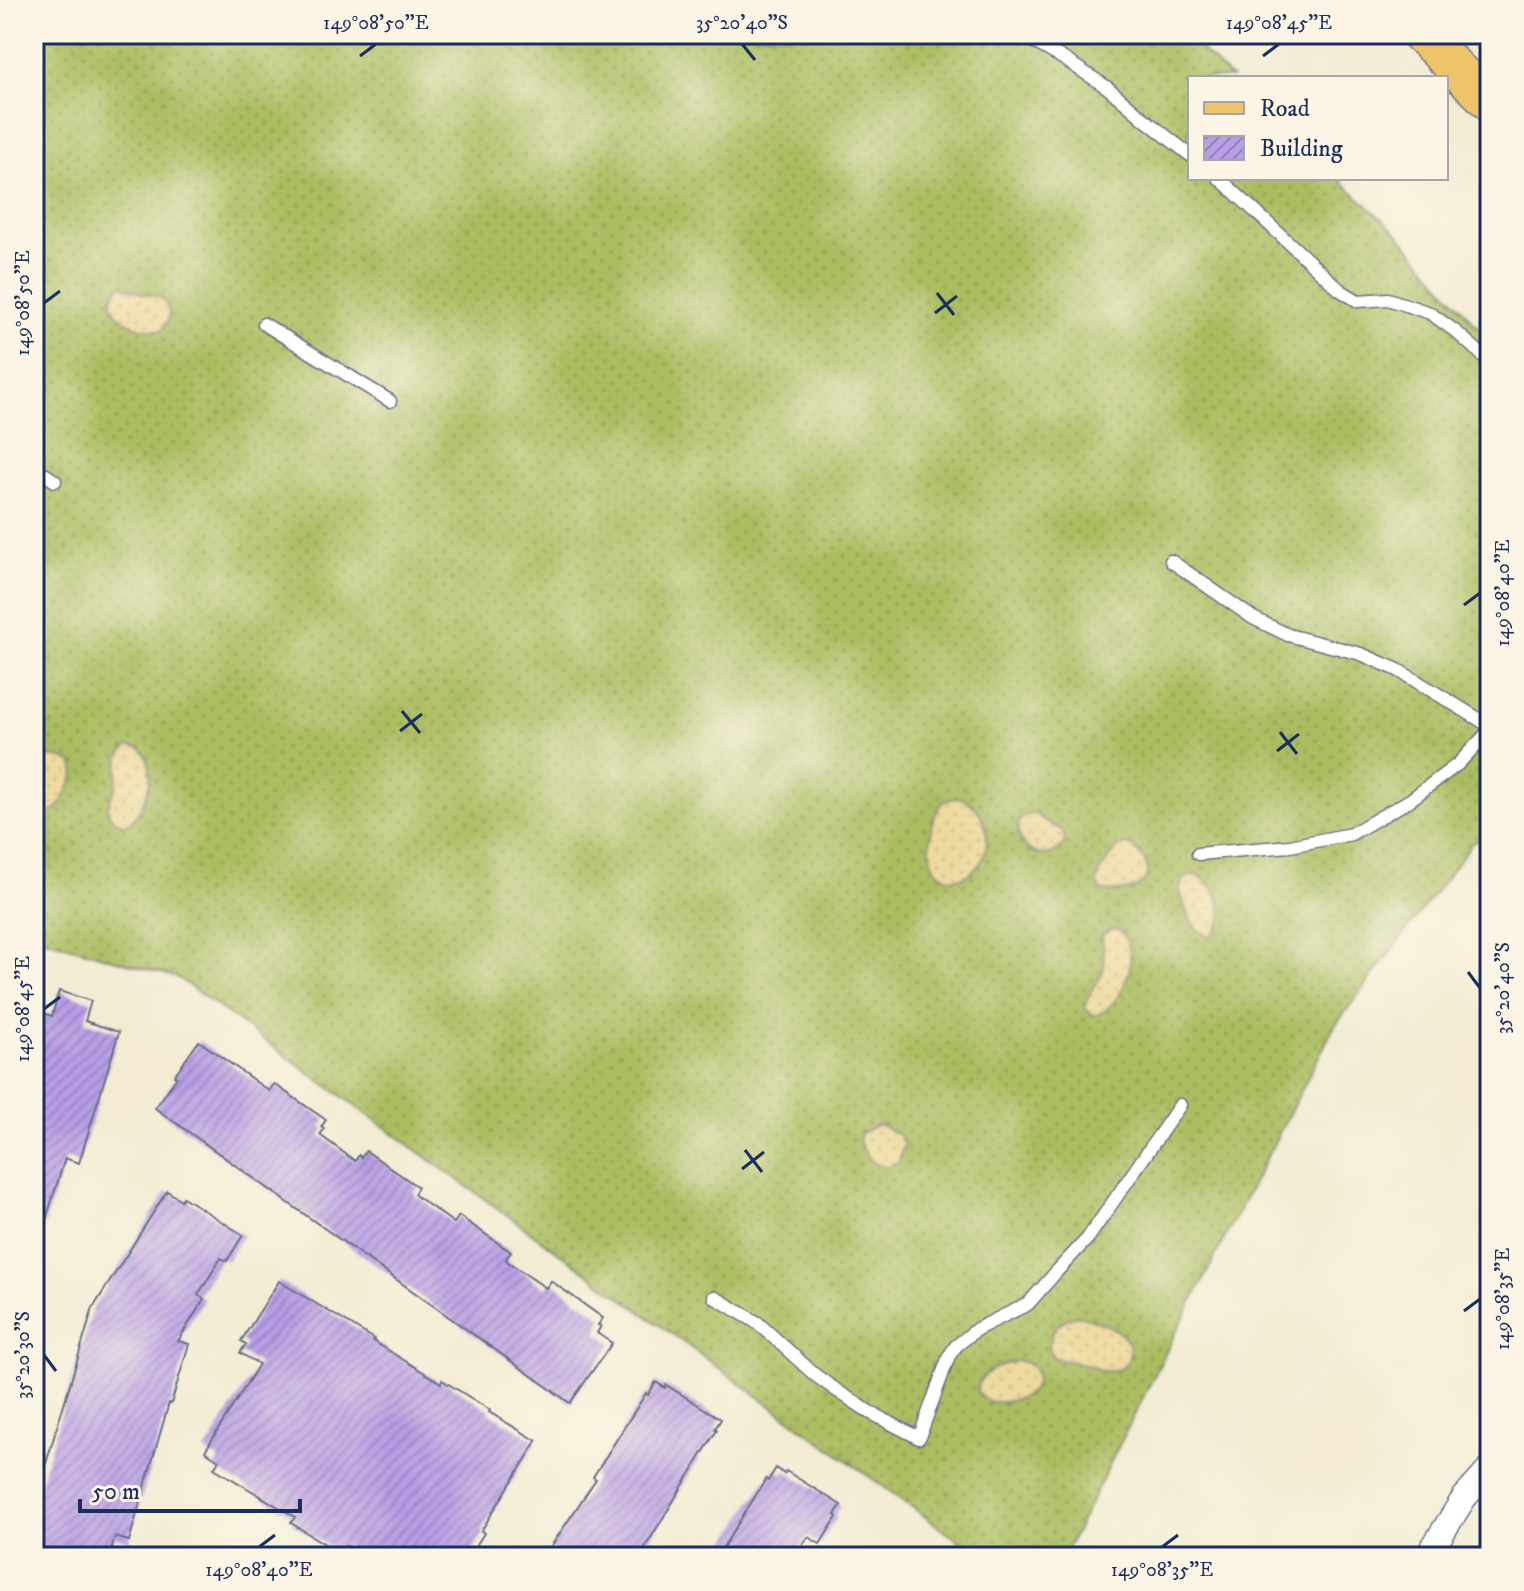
<svg xmlns="http://www.w3.org/2000/svg" width="1524" height="1591" font-family="'IM FELL DW Pica',serif">
	<style>
		.grass { fill: url(#grass-dots); stroke: #637660; stroke-width: 2 }
		.sand { fill: url(#sand-dots); stroke: #84847e; stroke-width: 2 }
		.building { fill: url(#building-hatch) }
		.lines { fill: none; stroke-linecap: round; stroke-linejoin: round }
		.service-casing { stroke: #677187; stroke-width: 15 }
		.minor-casing { stroke: #677187; stroke-width: 27 }
		.primary-casing { stroke: #677187; stroke-width: 41 }
		.service { stroke: #fff; stroke-width: 12 }
		.minor { stroke: #fff; stroke-width: 24 }
		.primary { stroke: #efc469; stroke-width: 38 }
		.ticks { fill: none; stroke: #1b2f5e; stroke-width: 3 }
		.neatline { fill: none; stroke: #1b2f5e; stroke-width: 3 }
		.ticks-label { font-size: 20px; text-anchor: middle; fill: #1b2f5e }
	</style>
	<defs>
		<pattern id="grass-dots" width="8" height="8" patternUnits="userSpaceOnUse" patternTransform="scale(2)"><rect width="8" height="8" fill="#abbd61"/><path d="M2 2h.1M6 6h.1" fill="none" stroke="#8a9a53" stroke-width="1.8" stroke-linecap="round"/></pattern>
		<pattern id="sand-dots" width="8" height="8" patternUnits="userSpaceOnUse" patternTransform="scale(2)"><rect width="8" height="8" fill="#eeda9e"/><path d="M2 2h.1M6 6h.1" fill="none" stroke="#ccbb8a" stroke-width="1.8" stroke-linecap="round"/></pattern>
		<pattern id="building-hatch" width="6" height="6" patternUnits="userSpaceOnUse" patternTransform="scale(2)"><rect width="6" height="6" fill="#b89ee5"/><path d="M-1 1l2-2M0 6l6-6M5 7l2-2" fill="none" stroke="#9581bd"/></pattern>
	</defs>
	<rect width="100%" height="100%" fill="#fcf5e5"/>
	<filter id="ink" filterUnits="userSpaceOnUse"><feTurbulence type="fractalNoise" baseFrequency=".0125" numOctaves="2"/><feDisplacementMap in="SourceGraphic" scale="16" xChannelSelector="R" yChannelSelector="G"/><feConvolveMatrix kernelMatrix="1 2 1 2 8 2 1 2 1" color-interpolation-filters="sRGB"/></filter>
	<filter id="wash" filterUnits="userSpaceOnUse"><feTurbulence type="fractalNoise" baseFrequency=".006" numOctaves="4" result="noise"/><feDisplacementMap in="SourceGraphic" scale="32" xChannelSelector="R" yChannelSelector="G"/><feGaussianBlur stdDeviation="1.8" result="paint"/><feColorMatrix in="noise" values="0 0 0 0 0 0 0 0 0 0 0 0 0 0 0 0 0 1.4 0 .05"/><feComposite in="paint" operator="in"/></filter>
	<g filter="url(#wash)">
		<rect width="100%" height="100%" fill="#f3ecd3"/>
		<polygon class="grass" points="34,34 1184,34 1231,78 1190,78 1190,178 1338,178 1399,235 1490,341 1490,834 1473,842 1334,1027 1172,1340 1063,1557 981,1557 178,978 34,936"/>
		<g class="sand">
			<path d="M121,285L144,294L159,296C171,307 173,318 161,330C138,333 92,310 121,285Z"/>
			<path d="M129,746L141,748C155,766 151,788 141,807C138,812 135,819 130,822C121,827 107,819 108,808C108,801 114,792 116,785C120,769 115,755 129,746Z"/>
			<path d="M52,756L65,759L72,762L75,773C68,792 58,823 34,811C34,790 28,765 52,756Z"/>
			<path d="M962,798C998,815 995,874 953,879C946,877 940,874 936,869C925,854 930,814 944,802C949,798 956,798 962,798Z"/>
			<path d="M1036,814C1040,817 1043,820 1046,822C1058,830 1067,826 1064,844C1058,849 1053,855 1045,855C1028,855 1014,838 1019,821L1026,815Z"/>
			<path d="M1127,845C1142,849 1156,873 1140,885C1132,892 1113,892 1103,891L1099,888L1097,882L1099,872L1118,847Z"/>
			<path d="M1195,874C1217,882 1233,919 1211,936C1192,935 1184,905 1179,889L1184,879Z"/>
			<path d="M1117,929C1146,950 1123,1009 1093,1016L1085,1008C1085,992 1099,985 1103,971C1106,959 1103,947 1102,936L1109,930Z"/>
			<path d="M879,1124L899,1135L904,1143L899,1161C879,1175 867,1159 859,1141L861,1133Z"/>
			<path d="M1076,1315C1099,1320 1147,1335 1124,1367C1102,1377 1099,1367 1079,1363C1070,1361 1061,1361 1053,1357C1042,1338 1057,1321 1076,1315Z"/>
			<path d="M1016,1361C1037,1360 1044,1383 1027,1394C1020,1399 1011,1401 1003,1402C988,1404 968,1395 982,1378C990,1369 1004,1364 1016,1361Z"/>
		</g>
		<g id="blocks">
			<g class="building">
				<polygon points="59,991 91,1001 85,1021 119,1032 79,1163 65,1158 40,1239 34,1239 34,1010 52,1016"/>
				<polygon points="199,1041 266,1089 269,1091 274,1084 326,1120 321,1127 324,1129 320,1135 355,1161 359,1155 361,1158 366,1151 418,1187 414,1194 416,1196 454,1223 459,1216 511,1252 506,1259 508,1262 546,1288 551,1281 603,1318 598,1325 601,1326 597,1333 612,1343 570,1403 155,1108 177,1077 174,1076"/>
				<polygon points="167,1191 181,1200 183,1197 243,1235 227,1261 221,1258 198,1295 204,1299 178,1341 189,1344 171,1404 169,1403 129,1541 115,1537 109,1557 34,1557 34,1503 93,1308"/>
				<polygon points="279,1281 374,1339 373,1341 441,1383 442,1380 490,1410 489,1412 537,1441 481,1531 484,1533 469,1557 365,1557 346,1546 341,1554 291,1523 295,1517 214,1468 219,1460 205,1451 259,1364 240,1353 246,1344 241,1341"/>
				<polygon points="656,1382 665,1388 666,1385 721,1419 715,1429 717,1430 639,1557 564,1557 550,1548 596,1479 593,1477 646,1393 648,1395"/>
				<polygon points="776,1468 784,1474 786,1471 841,1505 835,1515 837,1517 820,1544 808,1537 795,1557 717,1557 766,1479 768,1481"/>
			</g>
		</g>
	</g>
	<g filter="url(#ink)">
		<use href="#blocks" fill-opacity="0" stroke="#677187" stroke-width="2"/>
		<g class="lines">
			<defs>
				<g id="service">
					<polyline points="1020,34 1064,59 1108,88 1143,118 1190,155"/>
					<polyline points="1219,178 1340,290 1358,301 1388,299 1430,313 1455,331 1490,362"/>
					<polyline points="264,324 390,401"/>
					<polyline points="34,467 55,481"/>
					<polyline points="1171,561 1253,618 1288,635 1361,654 1398,670 1490,726"/>
					<polyline points="1198,854 1290,846 1351,834 1410,800 1458,764 1490,730"/>
					<polyline points="714,1297 758,1323 815,1375 836,1390 871,1413 919,1438 949,1356 956,1346 977,1329 1028,1304 1058,1270 1088,1238 1180,1105"/>
				</g>
				<polyline id="minor" points="1427,1557 1464,1498 1490,1469"/>
				<polyline id="primary" points="1421,34 1490,102"/>
			</defs>
			<use href="#service" class="service-casing"/>
			<use href="#minor" class="minor-casing"/>
			<use href="#primary" class="primary-casing"/>
			<use href="#service" class="service"/>
			<use href="#minor" class="minor"/>
			<use href="#primary" class="primary"/>
		</g>
	</g>
	<path class="ticks" d="M742,44L755,60M360,56L376,44M1263,56L1279,44M937,293L954,315M44,303L60,291M935,313L957,296M1464,605L1480,593M402,711L420,733M400,731L422,714M1280,732L1297,754M1277,751L1299,734M1468,972L1480,988M44,1009L60,997M745,1150L762,1172M742,1169L764,1152M1464,1311L1480,1299M44,1355L56,1371M259,1547L275,1535M1162,1547L1178,1535"/>
	<rect width="1524" height="1591" fill="none" stroke="#fcf5e5" stroke-width="88"/>
	<rect x="1188" y="76" width="260" height="104" fill="#fcf5e5" stroke="#a2a6af" stroke-width="2"/>
	<rect x="1204" y="102" width="40" height="12" fill="#efc469" stroke="#a2a6af" stroke-width="2"/>
	<text x="1260" y="116" font-size="24" fill="#1b2f5e">Road</text>
	<rect x="1204" y="136" width="40" height="24" fill="url(#building-hatch)" stroke="#a2a6af" stroke-width="2"/>
	<text x="1260" y="156" font-size="24" fill="#1b2f5e">Building</text>
	<path d="M80 1499v12h220v-12" fill="none" stroke="#1b2f5e" stroke-width="4"/>
	<text x="92" y="1499" font-size="24" fill="#1b2f5e" stroke="#fcf5e5" stroke-width="6" paint-order="stroke">50 m</text>
	<rect x="44" y="44" width="1436" height="1503" class="neatline"/>
	<g class="ticks-label">
		<text x="376" y="29">149°08'50"E</text>
		<text x="742" y="29">35°20'40"S</text>
		<text x="1279" y="29">149°08'45"E</text>
		<text transform="translate(22 303) rotate(-90)" y="7">149°08'50"E</text>
		<text transform="translate(1502 593) rotate(-90)" y="7">149°08'40"E</text>
		<text transform="translate(1502 988) rotate(-90)" y="7">35°20'40"S</text>
		<text transform="translate(22 1009) rotate(-90)" y="7">149°08'45"E</text>
		<text transform="translate(1502 1299) rotate(-90)" y="7">149°08'35"E</text>
		<text transform="translate(22 1355) rotate(-90)" y="7">35°20'30"S</text>
		<text x="259" y="1576">149°08'40"E</text>
		<text x="1162" y="1576">149°08'35"E</text>
	</g>
</svg>
